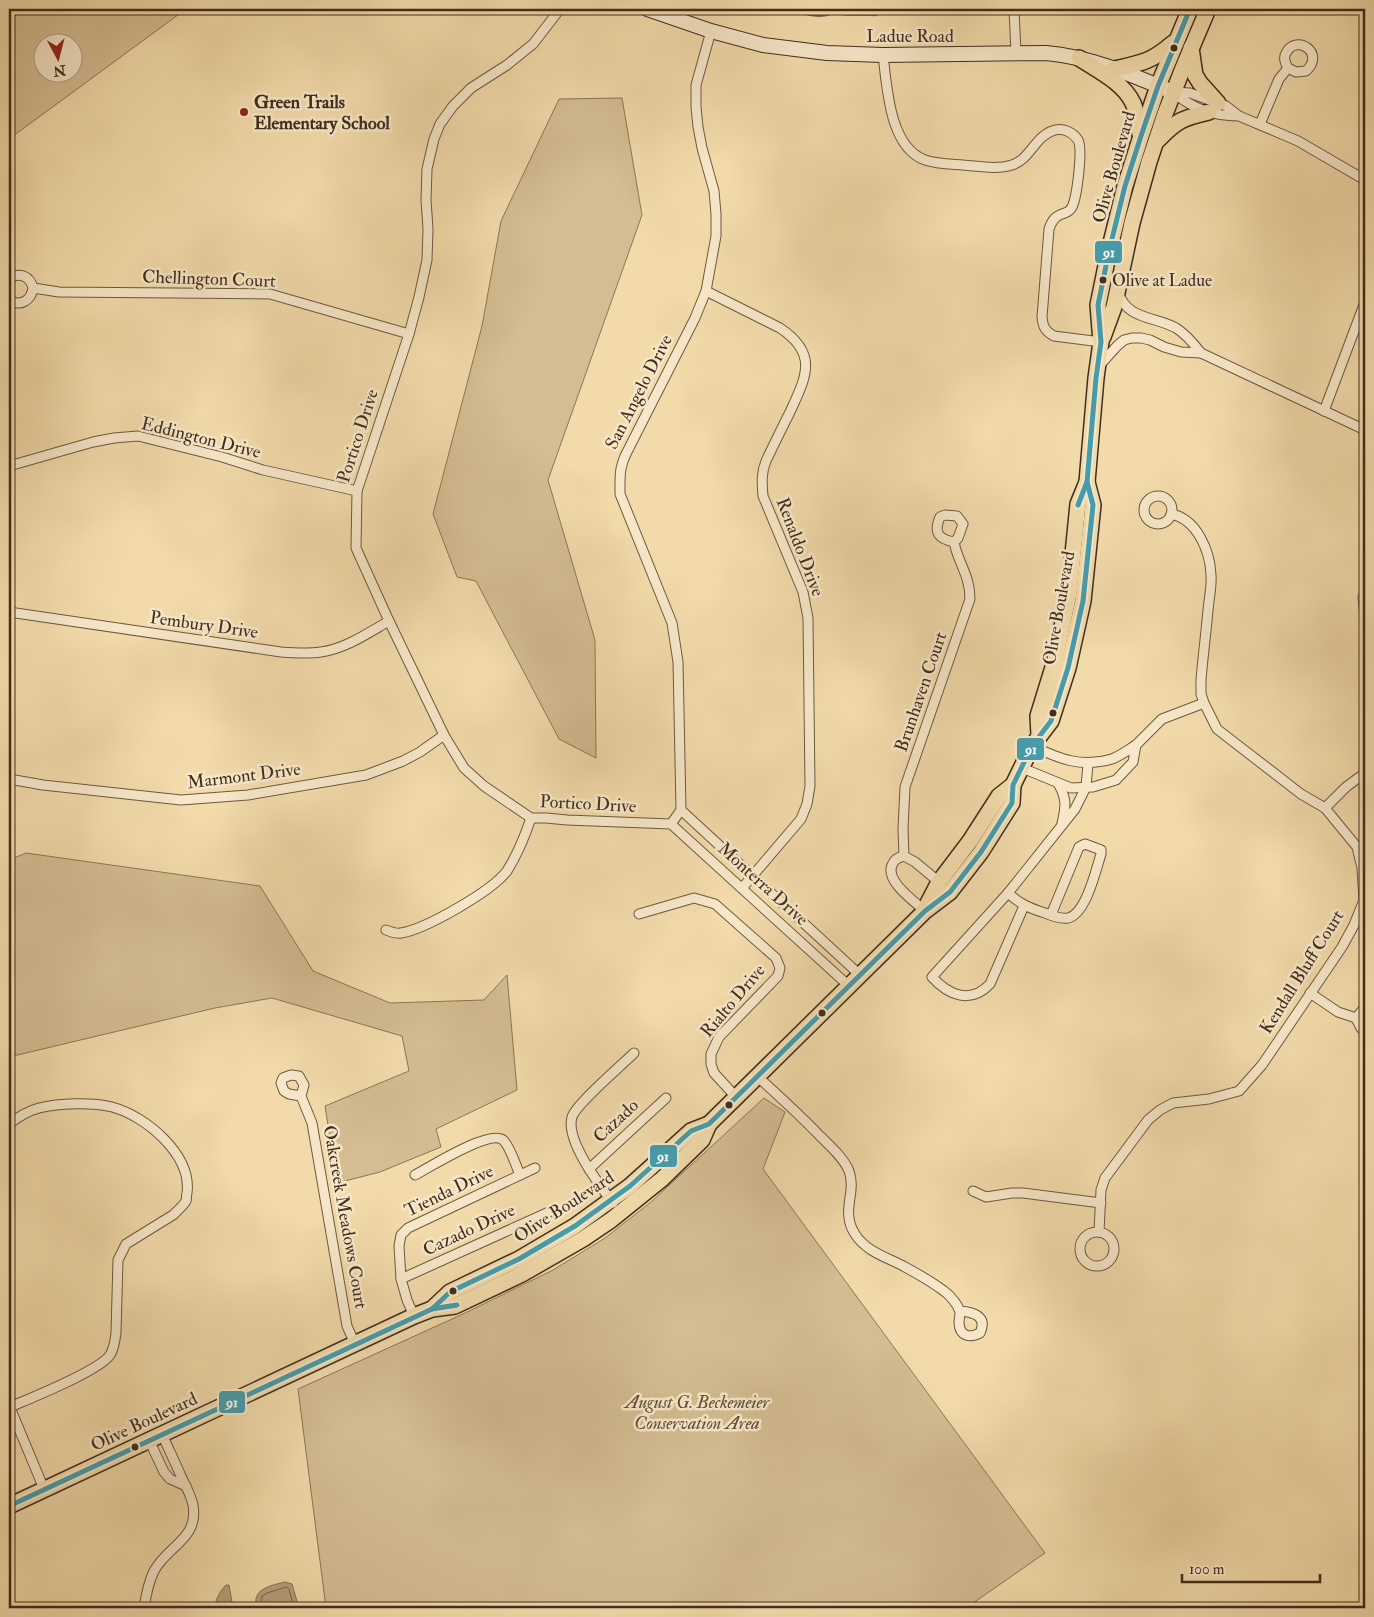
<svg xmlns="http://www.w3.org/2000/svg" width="1374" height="1617" font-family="'IM FELL Double Pica',serif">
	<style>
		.green { fill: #d4bd92; stroke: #8a7658; fill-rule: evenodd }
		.water { fill: #b5a07a; stroke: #867255 }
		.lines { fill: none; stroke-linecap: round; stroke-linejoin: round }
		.shore { stroke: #7a674c; stroke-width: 1 }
		.stream { stroke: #867255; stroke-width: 2.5 }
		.minor-casing { stroke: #6c5940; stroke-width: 11 }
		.secondary-casing { stroke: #402e1d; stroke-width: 16 }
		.primary-casing { stroke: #402e1d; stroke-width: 18 }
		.minor { stroke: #f7e7c8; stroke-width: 9 }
		.secondary { stroke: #f7e7c8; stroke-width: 14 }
		.primary { stroke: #f2daaa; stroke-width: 15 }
		.bus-1-casing { stroke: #f7e7c8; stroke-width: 9 }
		.bus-1 { stroke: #469dad; stroke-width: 5 }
		.bus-dot { fill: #402e1d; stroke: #f7e7c8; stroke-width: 2 }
		.poi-dot { fill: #8f2418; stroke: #f7e7c8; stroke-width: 2 }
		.labels { text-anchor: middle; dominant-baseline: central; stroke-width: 5; stroke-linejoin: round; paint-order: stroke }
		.bus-label { font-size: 17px; fill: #402e1d; stroke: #f7e7c8; text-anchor: start }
		.street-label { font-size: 18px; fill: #402e1d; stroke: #f7e7c8 }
		.poi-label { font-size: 18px; font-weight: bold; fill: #402e1d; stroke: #f7e7c8; text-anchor: start }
		.park-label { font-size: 18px; font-style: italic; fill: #5e4b34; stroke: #f7e7c8 }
		.line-badge { stroke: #f7e7c8; stroke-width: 2 }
		.badge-label { font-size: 14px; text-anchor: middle; font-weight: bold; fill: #fff }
	</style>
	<rect width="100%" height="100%" fill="#f2daaa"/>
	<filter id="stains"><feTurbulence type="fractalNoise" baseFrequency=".004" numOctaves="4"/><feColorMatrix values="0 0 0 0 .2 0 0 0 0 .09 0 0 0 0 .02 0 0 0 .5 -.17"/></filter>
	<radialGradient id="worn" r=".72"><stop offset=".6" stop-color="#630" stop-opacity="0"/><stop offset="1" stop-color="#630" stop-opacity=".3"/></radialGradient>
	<g class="green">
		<path d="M9,9H186L9,139ZM42,42H72V72H42Z"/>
		<polygon points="622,98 642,215 548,480 595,640 596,758 559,739 476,581 457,577 433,514 482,326 501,221 559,99"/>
		<polygon points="26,853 260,886 313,971 390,1003 484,1000 507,975 517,1090 436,1129 441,1147 380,1172 337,1183 325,1106 409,1071 402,1036 272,998 215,1008 9,1057 9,860"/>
		<polygon points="764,1098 785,1112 763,1169 1045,1553 966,1608 326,1608 298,1389 463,1314 553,1270 605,1238 651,1202"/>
	</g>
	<g class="water">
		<path d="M285,1582L292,1584L299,1608H256C256,1604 255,1599 257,1596C260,1587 277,1584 285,1582Z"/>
		<path d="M226,1585H229L233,1608H215C215,1600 220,1591 226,1585Z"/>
	</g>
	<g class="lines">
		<polyline class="shore" points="261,1608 262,1596 267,1593 286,1587 289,1589 294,1608"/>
		<path class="stream" d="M791,9C806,14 820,20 835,12C847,17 863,13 876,15"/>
		<defs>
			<g id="minor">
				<polyline points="560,9 533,44 507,65 471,88 453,106 440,124 434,139 427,169 426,200 428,229 427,260 419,297 409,334 357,491 356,548 389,621 444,735 464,768 484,786 531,818 546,818 567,820 671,824 849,986"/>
				<polyline points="1014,9 1016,53"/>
				<path d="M883,55C887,86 889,147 925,160C937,164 950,164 963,165C978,166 996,170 1012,165C1031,159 1035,135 1055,130C1063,128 1073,132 1078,140C1083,149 1077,197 1072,207C1067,218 1056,208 1049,229L1042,317C1043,327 1045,331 1054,336L1101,342"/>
				<path d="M1239,116C1213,116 1193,109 1173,92L1190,93L1226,106L1239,116L1298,141L1365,180"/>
				<path d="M1260,124L1279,79L1288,68C1285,63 1283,58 1286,53C1296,33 1326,53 1306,71L1296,72L1288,68"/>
				<path d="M9,278C20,272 30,276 33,288C31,301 20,307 9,300"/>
				<polyline points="33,288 59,292 270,294 409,334"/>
				<path d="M706,291L780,328C819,354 806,377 790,412C782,428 774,444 766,461C761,473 762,483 763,496L803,592L808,618L810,786L807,804L801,819L743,887"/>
				<path d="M1118,292C1127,320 1154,316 1176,328C1186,334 1194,344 1201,353"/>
				<polyline points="1099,366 1117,346 1124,340 1132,338 1141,338 1150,340 1164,347 1181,352 1201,353 1365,430"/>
				<polyline points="1324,411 1365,302"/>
				<polyline points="9,466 93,442 114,438 138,436 222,457 263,470 357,491"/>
				<circle cx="1158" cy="510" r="14"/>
				<polyline points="1365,592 1363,597 1365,619"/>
				<path d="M9,612L281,652C294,653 308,654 321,652C345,649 368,633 389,621"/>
				<polyline points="1136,745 1162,719 1204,703"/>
				<path d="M1022,768L1071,788L1093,787L1116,780L1133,762L1136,745C1128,750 1120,756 1112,759C1081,768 1060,759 1032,746"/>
				<polyline points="9,779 43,785 181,800 248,795 366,775 403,761 420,752 444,735"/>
				<path d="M1058,783C1067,799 1066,806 1062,823"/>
				<polyline points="1325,808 1346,787 1365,773"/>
				<polyline points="681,810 860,975"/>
				<path d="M671,824L681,810L678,662L672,623L620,494C620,477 619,467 627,452L695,318L706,291L716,236V214L714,191L702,148L698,127L696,107V85L711,31"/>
				<path d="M904,856L903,829L905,787L970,599C970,575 958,563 954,542L958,538L963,524L957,516L945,515L940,517C933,533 939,539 954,542"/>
				<path d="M1008,893C1020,904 1029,908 1045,913C1052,916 1060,919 1068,918C1086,914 1096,870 1101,854V850L1085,844L1079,847L1051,915"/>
				<path d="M1024,906L990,984C971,1004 949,996 932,977L1008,893L1075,809L1086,787L1088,764"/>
				<path d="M925,911C914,901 885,881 892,865C894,860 899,857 904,856L915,862L939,882"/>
				<polyline points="639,914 694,898 715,904 776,958 780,968 778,976 719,1037 711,1054 711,1064 714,1073 736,1097"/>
				<path d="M386,930C391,932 396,934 401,933C426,929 492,891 507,871C517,855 525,836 531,818"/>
				<polyline points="1310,993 1338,1012 1356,1018"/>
				<polyline points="1365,1007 1356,1018 1361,1028 1365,1032"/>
				<path d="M757,1076C779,1096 800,1115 820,1136C830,1146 844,1158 849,1171C857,1193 840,1211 855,1234C866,1252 889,1258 905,1267C918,1274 932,1282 944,1291C950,1295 958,1305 960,1312C960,1316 959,1320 959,1323C960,1337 970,1338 980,1333C988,1316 973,1312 960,1311"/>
				<polyline points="301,1096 304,1085 299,1076 291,1075 283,1078 281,1083 284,1091 289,1094 301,1096 312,1123 347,1326 355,1344"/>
				<path d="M9,1124C18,1117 28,1111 39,1108C59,1103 92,1102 112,1107C146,1116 192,1155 187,1193C186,1196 187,1198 186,1201C183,1206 177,1211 173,1215L126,1244L118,1260L116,1333C115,1341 114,1349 110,1355C99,1371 31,1398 10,1407"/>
				<polyline points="589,1169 666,1098"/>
				<path d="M415,1175C430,1167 490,1129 503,1140C510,1146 516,1166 520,1175"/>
				<polyline points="973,1191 986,1197 1012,1193 1023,1193 1101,1203"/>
				<path d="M613,1203C600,1186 565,1140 572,1117C576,1104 622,1065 634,1053"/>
				<path d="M1099,1232L1101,1190L1105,1178L1148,1120L1160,1110L1173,1103L1209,1099L1239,1091L1262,1065L1342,947L1354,925L1364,900L1362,868L1357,847L1325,808L1301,794L1217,729L1204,703L1201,694V680C1203,656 1206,633 1208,610C1209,598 1212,586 1211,575C1210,551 1197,519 1171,514"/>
				<circle cx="1097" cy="1249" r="17"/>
				<polyline points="401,1279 551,1211"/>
				<polyline points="414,1316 407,1300 401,1279 399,1246 401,1235 408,1228 535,1168"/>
				<polyline points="9,1405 44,1489"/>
				<polyline points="149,1440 164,1472 170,1479 186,1486"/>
				<path d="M144,1608C146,1595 148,1583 154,1571C167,1546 199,1539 193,1505C191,1495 185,1485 181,1476C175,1462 168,1448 162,1434"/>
			</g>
			<path id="secondary" d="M647,9L711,31L763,45L827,53L883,55L1046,53C1091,57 1132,75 1173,92"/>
			<g id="primary">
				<polyline points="1191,48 1195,75 1200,83 1218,103"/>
				<path d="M1079,58C1097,70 1123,82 1133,103C1137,112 1138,124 1140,134"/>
				<path d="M1114,69C1142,63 1151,62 1173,43"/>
				<path d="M1158,140C1177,120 1183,118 1209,112"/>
				<polyline points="1103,337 1114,307 1132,223 1149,162 1165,114 1183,68 1208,9"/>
				<polyline points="1039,736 1038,716 1054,664 1069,594 1078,504 1087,482 1096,378 1101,342 1098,305 1109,251 1125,186 1141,136 1158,86 1190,9"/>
				<polyline points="926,907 939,882 970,841 999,796 1013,785"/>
				<polyline points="432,1309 450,1292 519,1259 575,1226 630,1186 691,1131 709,1124 925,911 950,892 981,852 1012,803 1013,785 1032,746 1051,721 1068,668 1083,601 1093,505 1087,482"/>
				<polyline points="9,1506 414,1316 432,1309 455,1306 522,1274 583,1239 611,1220 662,1179 702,1140 709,1124"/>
			</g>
		</defs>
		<use href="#minor" class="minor-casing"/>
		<use href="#secondary" class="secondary-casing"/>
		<use href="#primary" class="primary-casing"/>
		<use href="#minor" class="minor"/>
		<use href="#secondary" class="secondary"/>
		<use href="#primary" class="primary"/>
		<defs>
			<g id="bus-1">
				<polyline points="1078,505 1087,482 1096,378 1101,342 1098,305 1109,251 1125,186 1141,136 1158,86 1190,9"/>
				<polyline points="432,1309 450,1292 519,1259 575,1226 630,1186 691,1131 709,1124 925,911 950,892 981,852 1012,803 1013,785 1032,746 1051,721 1068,668 1083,601 1093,505 1087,482"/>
				<polyline points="9,1506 432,1309 457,1305"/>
			</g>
		</defs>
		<use href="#bus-1" class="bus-1-casing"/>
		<use href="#bus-1" class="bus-1"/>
	</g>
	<g class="bus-dot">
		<circle cx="1174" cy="48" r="4.5"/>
		<circle cx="1103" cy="280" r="4.5"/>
		<circle cx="1053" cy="713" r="4.5"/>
		<circle cx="822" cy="1013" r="4.5"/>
		<circle cx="729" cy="1105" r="4.5"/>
		<circle cx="453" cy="1291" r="4.5"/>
		<circle cx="135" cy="1447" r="4.5"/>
	</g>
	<circle class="poi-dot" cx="244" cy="112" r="5"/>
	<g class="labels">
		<g class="bus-label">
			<text x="1112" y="280">Olive at Ladue</text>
		</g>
		<g class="street-label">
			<text x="910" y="36">Ladue Road</text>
			<text transform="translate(1114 167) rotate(-74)">Olive Boulevard</text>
			<text transform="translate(209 279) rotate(2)">Chellington Court</text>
			<text transform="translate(639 392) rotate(-63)">San Angelo Drive</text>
			<text transform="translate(358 436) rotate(-72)">Portico Drive</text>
			<text transform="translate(201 438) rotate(14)">Eddington Drive</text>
			<text transform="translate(800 547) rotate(69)">Renaldo Drive</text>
			<text transform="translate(1059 608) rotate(-80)">Olive Boulevard</text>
			<text transform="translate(204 625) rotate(8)">Pembury Drive</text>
			<text transform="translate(921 692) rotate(-71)">Brunhaven Court</text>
			<text transform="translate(244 776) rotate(-7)">Marmont Drive</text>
			<text transform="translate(588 804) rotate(3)">Portico Drive</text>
			<text transform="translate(763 884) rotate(42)">Monterra Drive</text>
			<text transform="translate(1302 972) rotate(-58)">Kendall Bluff Court</text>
			<text transform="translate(733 1001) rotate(-50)">Rialto Drive</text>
			<text transform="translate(616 1121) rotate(-43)">Cazado</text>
			<text transform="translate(449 1191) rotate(-26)">Tienda Drive</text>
			<text transform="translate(564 1207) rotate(-33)">Olive Boulevard</text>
			<text transform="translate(345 1217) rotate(80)">Oakcreek Meadows Court</text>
			<text transform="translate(469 1230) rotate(-25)">Cazado Drive</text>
			<text transform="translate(144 1422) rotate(-25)">Olive Boulevard</text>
		</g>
		<g class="poi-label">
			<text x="254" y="102">Green Trails<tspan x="254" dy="21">Elementary School</tspan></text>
		</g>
		<g class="park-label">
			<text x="697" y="1402">August G. Beckemeier<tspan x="697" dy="21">Conservation Area</tspan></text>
		</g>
	</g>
	<g class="line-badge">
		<rect x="1094" y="240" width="29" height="24" rx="5" fill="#469dad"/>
		<rect x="1016" y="737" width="29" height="24" rx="5" fill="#469dad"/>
		<rect x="649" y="1144" width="29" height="24" rx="5" fill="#469dad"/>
		<rect x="218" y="1390" width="28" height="24" rx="5" fill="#469dad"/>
	</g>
	<g class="badge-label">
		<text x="1109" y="257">91</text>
		<text x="1031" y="754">91</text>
		<text x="663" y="1161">91</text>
		<text x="232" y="1407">91</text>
	</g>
	<rect width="1374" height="1617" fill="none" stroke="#f2daaa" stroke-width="30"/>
	<rect x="10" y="10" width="1354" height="1597" fill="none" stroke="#402e1d" stroke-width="2.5"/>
	<rect x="15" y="15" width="1344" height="1587" fill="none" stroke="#402e1d"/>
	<g transform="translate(58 58) rotate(173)"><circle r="24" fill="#f7e7c8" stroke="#ae9d84"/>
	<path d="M0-4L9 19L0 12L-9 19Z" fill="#8f2418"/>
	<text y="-8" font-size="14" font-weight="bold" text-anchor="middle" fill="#402e1d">N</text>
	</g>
	<path d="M1182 1574v8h138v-8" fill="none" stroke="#402e1d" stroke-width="2.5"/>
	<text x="1189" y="1574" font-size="15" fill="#402e1d" stroke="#f7e7c8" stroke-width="4" paint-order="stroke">100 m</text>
	<rect width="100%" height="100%" filter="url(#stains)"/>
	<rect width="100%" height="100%" fill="url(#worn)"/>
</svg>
